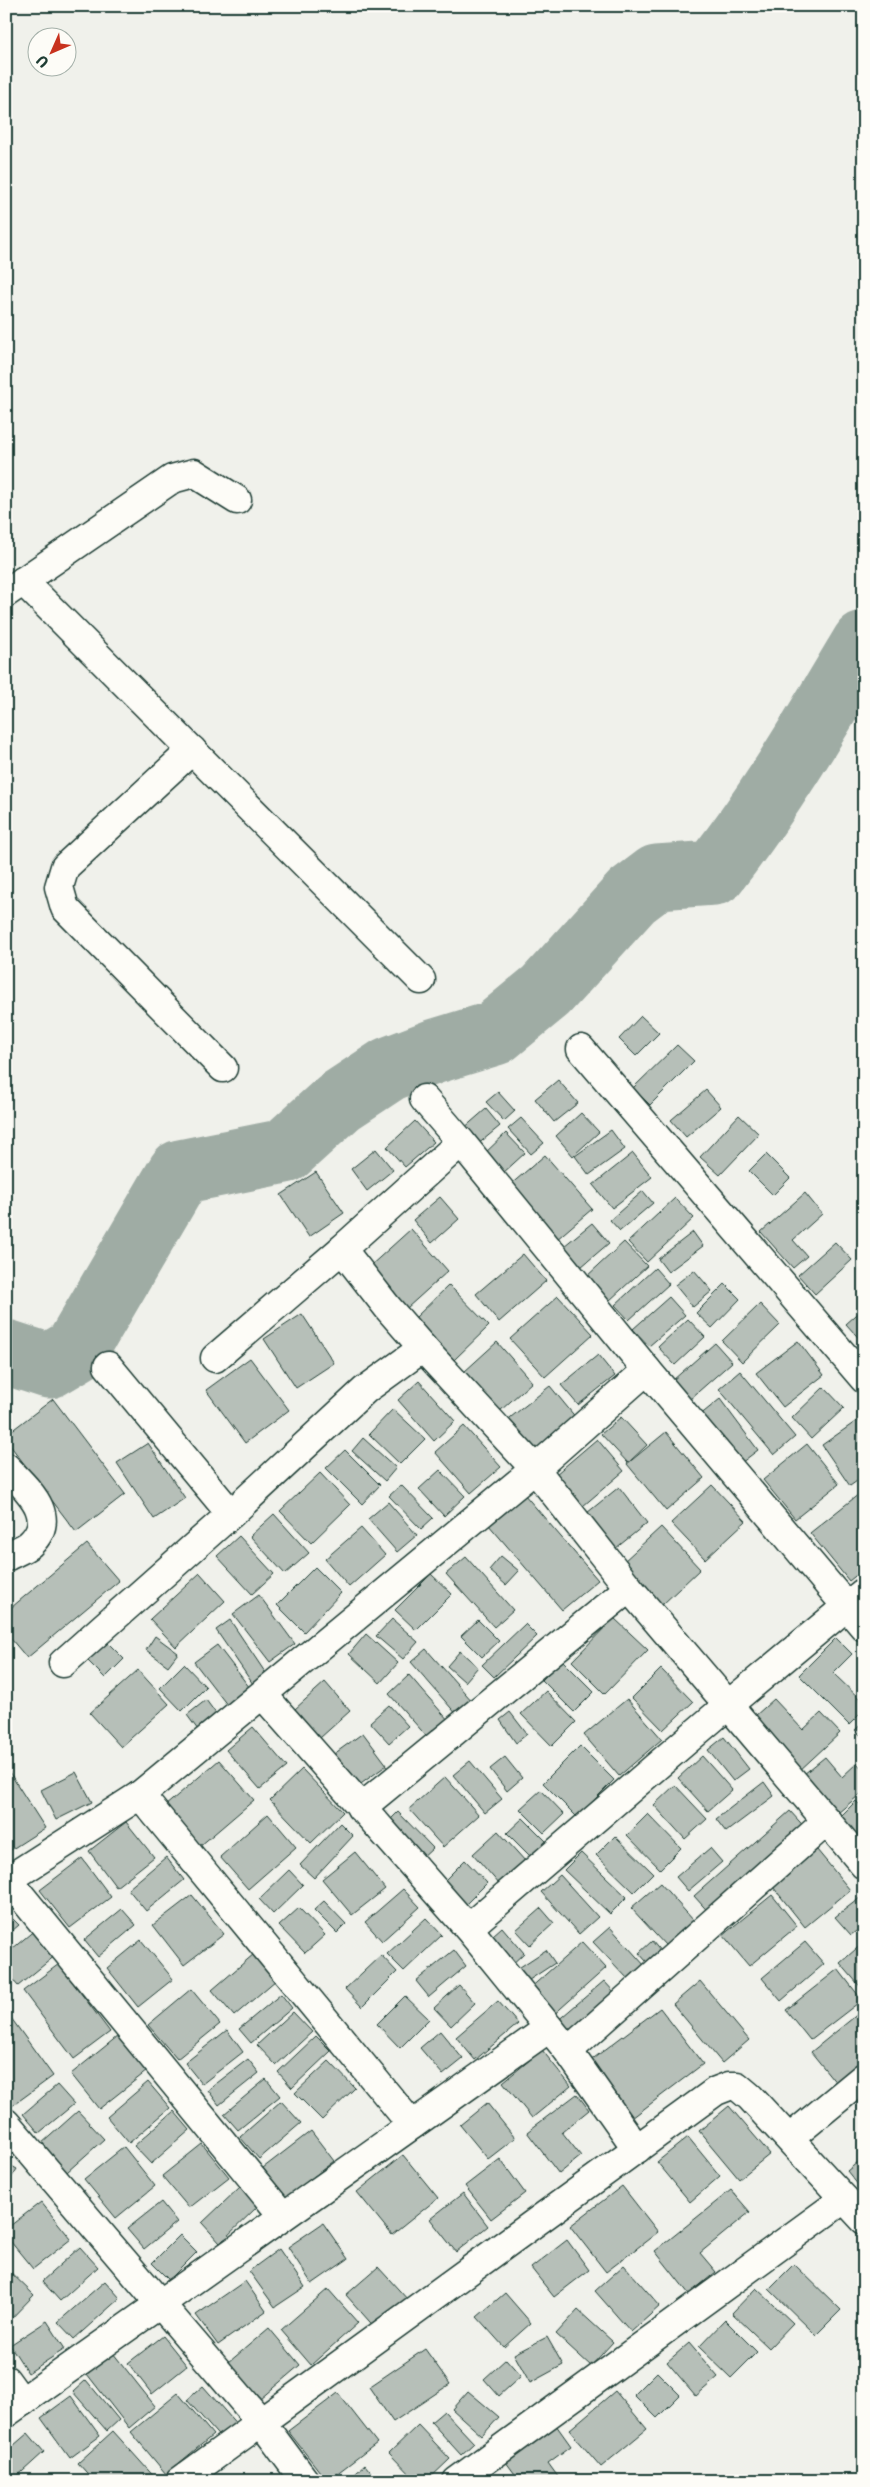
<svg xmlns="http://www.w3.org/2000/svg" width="870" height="2487" font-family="'Playpen Sans',sans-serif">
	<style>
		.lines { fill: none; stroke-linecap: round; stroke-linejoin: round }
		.river { stroke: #9faca4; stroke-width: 65 }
		.building { fill: #b6bfb8; stroke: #1f3d34 }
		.street-casing { stroke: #1f3d34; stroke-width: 31 }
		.street { stroke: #fdfcf7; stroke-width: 28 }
	</style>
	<rect width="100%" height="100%" fill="#f0f1eb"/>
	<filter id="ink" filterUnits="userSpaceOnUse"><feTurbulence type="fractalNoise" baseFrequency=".02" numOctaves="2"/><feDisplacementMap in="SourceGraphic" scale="10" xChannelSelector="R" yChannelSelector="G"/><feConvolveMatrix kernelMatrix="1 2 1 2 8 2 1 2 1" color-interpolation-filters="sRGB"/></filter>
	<g filter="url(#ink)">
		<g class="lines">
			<path class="river" d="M6,1352L49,1366L76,1350L180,1172L285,1151L339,1102L389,1069L433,1052L495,1033L546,991L632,896L657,877L714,873C771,801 817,722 864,643"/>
		</g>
		<g class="building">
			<polygon points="641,1016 659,1033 636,1056 619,1039"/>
			<polygon points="677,1045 694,1061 650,1105 633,1088"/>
			<polygon points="558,1080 578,1103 554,1122 535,1099"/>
			<polygon points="706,1090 721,1107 686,1137 671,1120"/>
			<polygon points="498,1092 515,1111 504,1121 486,1102"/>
			<polygon points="486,1109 500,1126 477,1145 463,1129"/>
			<polygon points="581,1113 599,1132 573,1156 556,1136"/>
			<polygon points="739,1115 759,1134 720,1175 700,1157"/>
			<polygon points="521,1118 544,1143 531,1154 508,1129"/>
			<polygon points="415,1121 434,1142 405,1167 387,1147"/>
			<polygon points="611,1130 625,1149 589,1175 575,1156"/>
			<polygon points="506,1133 525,1153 502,1174 483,1155"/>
			<polygon points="376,1149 393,1170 367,1191 351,1169"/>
			<polygon points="633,1153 652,1177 612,1208 593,1185"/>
			<polygon points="766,1154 790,1178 773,1195 749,1171"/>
			<polygon points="545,1155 592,1209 556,1240 509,1186"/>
			<polygon points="316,1172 344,1213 309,1237 281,1195"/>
			<polygon points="643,1191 653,1203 620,1231 610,1220"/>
			<polygon points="805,1193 822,1214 793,1240 807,1256 793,1268 761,1232"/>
			<polygon points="440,1197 459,1219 432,1243 413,1220"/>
			<polygon points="675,1198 694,1218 647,1262 628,1242"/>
			<polygon points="592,1223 609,1243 581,1267 564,1246"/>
			<polygon points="411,1229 448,1271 407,1308 369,1267"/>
			<polygon points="693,1232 703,1246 668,1272 658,1259"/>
			<polygon points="624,1242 647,1266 609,1301 586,1277"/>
			<polygon points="835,1242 852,1260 815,1294 798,1275"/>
			<polygon points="523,1254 546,1281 499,1322 476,1294"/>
			<polygon points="655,1268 669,1284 629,1320 615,1305"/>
			<polygon points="694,1270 712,1291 693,1307 675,1285"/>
			<polygon points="725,1284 740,1299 712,1328 696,1313"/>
			<polygon points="449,1285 489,1326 454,1360 415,1318"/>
			<polygon points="558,1296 593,1334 545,1377 510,1339"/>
			<polygon points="669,1297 685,1315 649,1346 633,1329"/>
			<polygon points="760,1304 780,1325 742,1362 722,1341"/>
			<polygon points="864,1308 864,1344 846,1324"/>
			<polygon points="302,1314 334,1363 296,1388 264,1339"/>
			<polygon points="688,1319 705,1337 675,1365 658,1347"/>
			<polygon points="798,1341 824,1375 783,1407 756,1373"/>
			<polygon points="497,1342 532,1382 500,1411 464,1372"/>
			<polygon points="715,1343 732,1362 690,1399 673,1380"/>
			<polygon points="598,1355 615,1376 578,1405 561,1385"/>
			<polygon points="250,1358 289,1410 245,1443 206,1390"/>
			<polygon points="740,1371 795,1437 774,1455 719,1389"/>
			<polygon points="419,1381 455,1421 434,1441 398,1400"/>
			<polygon points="550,1386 577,1419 533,1454 506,1421"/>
			<polygon points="824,1387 844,1408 811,1439 792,1418"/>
			<polygon points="53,1399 125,1494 76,1532 6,1440 6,1435"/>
			<polygon points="720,1399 758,1450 737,1466 699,1416"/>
			<polygon points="393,1409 425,1439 400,1464 369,1434"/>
			<polygon points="621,1417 647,1445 628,1463 601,1434"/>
			<polygon points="858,1420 864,1429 864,1476 850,1486 822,1445"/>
			<polygon points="464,1426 501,1467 471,1493 435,1452"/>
			<polygon points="666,1432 704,1478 666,1511 627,1464"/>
			<polygon points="363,1438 396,1468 385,1481 352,1451"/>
			<polygon points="597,1439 624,1471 576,1512 549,1480"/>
			<polygon points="148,1443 185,1498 154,1519 117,1463"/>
			<polygon points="807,1444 839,1484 795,1519 763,1480"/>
			<polygon points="345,1450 380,1485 362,1504 326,1468"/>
			<polygon points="440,1470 465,1496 444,1516 419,1489"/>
			<polygon points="320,1473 350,1505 311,1543 280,1511"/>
			<polygon points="401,1485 433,1518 421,1529 389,1496"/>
			<polygon points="712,1485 746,1521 705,1559 671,1523"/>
			<polygon points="619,1487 647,1523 610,1553 582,1517"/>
			<polygon points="524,1494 598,1580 562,1610 488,1524"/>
			<polygon points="859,1494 864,1499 864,1569 849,1581 810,1533"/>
			<polygon points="388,1502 417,1535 397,1552 368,1519"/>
			<polygon points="274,1514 309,1553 285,1574 250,1536"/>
			<polygon points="661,1527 700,1569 662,1605 623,1562"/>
			<polygon points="361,1528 385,1555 349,1587 325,1559"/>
			<polygon points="239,1536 274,1574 252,1594 217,1556"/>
			<polygon points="87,1544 119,1581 27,1658 6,1633 6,1612"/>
			<polygon points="501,1556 519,1571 506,1585 489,1570"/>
			<polygon points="466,1557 513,1610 494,1627 446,1574"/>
			<polygon points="315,1567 341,1593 304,1632 277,1605"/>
			<polygon points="200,1573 225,1601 176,1647 150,1619"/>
			<polygon points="431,1574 452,1594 416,1630 395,1610"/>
			<polygon points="259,1595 295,1644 270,1662 233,1614"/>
			<polygon points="614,1618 648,1650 605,1694 572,1661"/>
			<polygon points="392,1619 418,1642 403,1659 376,1636"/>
			<polygon points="230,1620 271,1681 257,1690 216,1630"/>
			<polygon points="478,1620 499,1641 482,1657 461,1636"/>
			<polygon points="525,1624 537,1636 494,1677 482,1665"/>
			<polygon points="366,1634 398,1663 380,1683 349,1654"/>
			<polygon points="155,1636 178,1653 168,1666 146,1650"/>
			<polygon points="103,1638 124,1659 105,1678 84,1657"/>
			<polygon points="836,1638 852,1654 833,1673 864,1703 864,1710 849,1725 799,1675"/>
			<polygon points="217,1645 253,1692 231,1710 194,1662"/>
			<polygon points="426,1649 473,1702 458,1716 411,1662"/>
			<polygon points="460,1651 478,1667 465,1682 447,1666"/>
			<polygon points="562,1660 594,1692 574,1712 542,1680"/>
			<polygon points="184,1664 206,1687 182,1711 160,1688"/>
			<polygon points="661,1669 693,1702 663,1730 632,1698"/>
			<polygon points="138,1670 169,1704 121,1747 90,1713"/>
			<polygon points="409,1675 449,1721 429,1739 389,1694"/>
			<polygon points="325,1682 350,1711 320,1738 295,1709"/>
			<polygon points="546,1691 576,1722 552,1746 521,1714"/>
			<polygon points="627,1699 662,1739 619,1776 584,1735"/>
			<polygon points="774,1699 803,1730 821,1713 840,1733 798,1772 776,1747 780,1743 755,1716"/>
			<polygon points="206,1700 217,1715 198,1730 187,1715"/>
			<polygon points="389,1705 408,1726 389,1743 370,1722"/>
			<polygon points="510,1712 527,1734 516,1743 500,1720"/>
			<polygon points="864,1722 864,1739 855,1730"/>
			<polygon points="253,1727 287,1767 260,1789 226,1750"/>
			<polygon points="363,1733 387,1765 358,1786 334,1754"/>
			<polygon points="724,1737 749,1769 733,1781 708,1750"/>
			<polygon points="580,1746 614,1780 577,1817 543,1783"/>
			<polygon points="702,1756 732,1790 708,1811 678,1778"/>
			<polygon points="505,1757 522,1778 507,1791 490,1769"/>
			<polygon points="825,1757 842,1777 857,1763 864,1771 864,1791 838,1813 804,1774"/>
			<polygon points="219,1760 254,1800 200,1846 165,1806"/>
			<polygon points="470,1761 502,1799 485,1813 453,1775"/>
			<polygon points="6,1767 45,1828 6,1853"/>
			<polygon points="302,1769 343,1812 311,1843 270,1800"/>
			<polygon points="76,1772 92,1802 56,1820 41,1790"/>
			<polygon points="445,1777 479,1815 443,1847 409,1809"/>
			<polygon points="764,1782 774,1796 726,1832 716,1819"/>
			<polygon points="675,1785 707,1819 685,1839 654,1805"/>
			<polygon points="541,1790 564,1814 544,1833 520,1809"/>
			<polygon points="856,1801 864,1809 864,1829 856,1837 838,1819"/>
			<polygon points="790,1811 808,1831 712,1916 694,1896"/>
			<polygon points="398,1812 433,1848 420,1860 386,1824"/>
			<polygon points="268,1814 296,1847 248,1889 220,1857"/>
			<polygon points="648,1814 681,1848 660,1869 627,1835"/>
			<polygon points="523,1818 550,1845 534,1860 507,1833"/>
			<polygon points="126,1822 154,1857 116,1887 89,1851"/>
			<polygon points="340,1823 353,1836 314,1878 300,1865"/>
			<polygon points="864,1830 864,1857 856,1837"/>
			<polygon points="498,1831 526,1862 500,1885 473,1854"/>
			<polygon points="615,1836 653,1873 634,1892 596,1855"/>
			<polygon points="710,1848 722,1862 688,1891 676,1877"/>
			<polygon points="817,1850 850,1890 805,1927 773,1887"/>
			<polygon points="355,1852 385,1889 352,1915 322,1879"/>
			<polygon points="581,1853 627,1897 610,1914 564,1870"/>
			<polygon points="166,1857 184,1880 146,1911 128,1889"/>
			<polygon points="82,1858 111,1897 70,1928 40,1890"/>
			<polygon points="465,1860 487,1883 463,1907 441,1884"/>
			<polygon points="289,1870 303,1885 273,1914 259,1899"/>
			<polygon points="560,1875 598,1917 579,1934 541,1892"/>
			<polygon points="660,1883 694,1921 666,1946 631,1908"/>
			<polygon points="403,1889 420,1907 382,1941 365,1922"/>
			<polygon points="192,1895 224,1934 184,1965 153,1925"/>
			<polygon points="772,1895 797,1926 749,1966 723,1935"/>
			<polygon points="861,1897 864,1901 864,1925 851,1935 835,1917"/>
			<polygon points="324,1901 346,1924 337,1933 314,1910"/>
			<polygon points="299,1908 325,1935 305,1953 279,1926"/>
			<polygon points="541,1908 554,1923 530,1945 516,1930"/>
			<polygon points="122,1909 136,1925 98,1957 84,1940"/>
			<polygon points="6,1912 19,1925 6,1936"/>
			<polygon points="426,1918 442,1935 404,1971 387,1954"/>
			<polygon points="502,1927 524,1953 507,1969 484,1943"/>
			<polygon points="610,1927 645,1966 629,1980 593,1942"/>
			<polygon points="36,1929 56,1955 18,1986 6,1972 6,1954"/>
			<polygon points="141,1940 173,1979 138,2007 107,1968"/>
			<polygon points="652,1941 666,1958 653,1969 639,1953"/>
			<polygon points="582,1942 606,1968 551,2017 528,1990"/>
			<polygon points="805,1942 824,1964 781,2001 762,1978"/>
			<polygon points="864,1942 864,1991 840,1963"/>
			<polygon points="454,1950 466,1966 429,1997 416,1981"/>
			<polygon points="546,1950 555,1963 523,1984 514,1971"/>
			<polygon points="254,1954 276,1980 234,2016 212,1990"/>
			<polygon points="381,1955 397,1972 362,2007 345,1989"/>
			<polygon points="59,1964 110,2032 74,2059 23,1991"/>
			<polygon points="838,1969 862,2000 810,2040 786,2010"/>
			<polygon points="604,1981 615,1993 567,2034 556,2022"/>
			<polygon points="700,1981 749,2040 722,2063 673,2004"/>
			<polygon points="459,1985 475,2003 451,2026 434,2008"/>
			<polygon points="191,1989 220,2024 177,2059 148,2025"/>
			<polygon points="281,1994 292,2008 251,2043 239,2029"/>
			<polygon points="405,1996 429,2019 400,2048 377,2024"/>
			<polygon points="498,2001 518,2024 475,2060 456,2037"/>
			<polygon points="660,2008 703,2064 628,2121 586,2064"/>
			<polygon points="864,2009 864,2062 837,2084 811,2052"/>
			<polygon points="6,2011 53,2076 12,2106 6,2098"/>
			<polygon points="293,2012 312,2032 276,2065 257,2045"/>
			<polygon points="227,2030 243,2052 202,2084 185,2063"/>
			<polygon points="440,2031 463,2059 443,2075 420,2048"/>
			<polygon points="118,2036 147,2071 99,2109 71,2074"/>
			<polygon points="316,2036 331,2051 292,2088 278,2072"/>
			<polygon points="542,2050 571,2086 532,2118 503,2082"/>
			<polygon points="248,2059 259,2073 219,2105 208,2090"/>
			<polygon points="329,2061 355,2088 322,2120 295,2093"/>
			<polygon points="266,2079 280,2096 238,2130 224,2114"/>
			<polygon points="148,2082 170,2108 129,2143 107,2117"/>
			<polygon points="57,2085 74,2104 39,2133 23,2114"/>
			<polygon points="577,2094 589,2110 562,2132 581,2156 559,2174 527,2132"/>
			<polygon points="281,2101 301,2123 259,2159 240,2137"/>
			<polygon points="487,2103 515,2138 488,2159 460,2125"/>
			<polygon points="729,2106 770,2154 739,2179 699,2131"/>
			<polygon points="78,2111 104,2139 67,2172 41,2144"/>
			<polygon points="174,2111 190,2130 151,2164 134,2146"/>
			<polygon points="311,2131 334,2161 286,2198 263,2168"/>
			<polygon points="688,2137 720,2176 690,2202 657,2162"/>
			<polygon points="202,2144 229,2177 189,2208 162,2176"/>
			<polygon points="124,2147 155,2186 116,2218 84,2179"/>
			<polygon points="403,2155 438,2198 392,2235 357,2192"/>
			<polygon points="864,2157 864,2190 863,2191 847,2171"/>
			<polygon points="500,2159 525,2193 491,2219 465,2186"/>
			<polygon points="6,2163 17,2169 6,2186"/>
			<polygon points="622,2186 658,2232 606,2272 570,2226"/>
			<polygon points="240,2187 258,2206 220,2243 202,2223"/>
			<polygon points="731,2190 750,2212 700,2253 716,2272 689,2294 655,2251"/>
			<polygon points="463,2193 488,2226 456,2252 430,2219"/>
			<polygon points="41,2202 71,2239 33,2269 6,2236 6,2229"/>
			<polygon points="161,2202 177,2222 144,2249 127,2229"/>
			<polygon points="323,2223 348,2259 312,2284 288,2247"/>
			<polygon points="180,2235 197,2252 169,2280 152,2263"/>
			<polygon points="567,2240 589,2270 554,2297 531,2268"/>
			<polygon points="80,2247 98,2267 60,2301 42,2281"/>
			<polygon points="279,2249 305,2287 275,2307 249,2271"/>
			<polygon points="794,2264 841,2310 816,2335 769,2289"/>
			<polygon points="624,2265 660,2306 631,2332 595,2291"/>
			<polygon points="378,2267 409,2301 377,2330 346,2295"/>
			<polygon points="6,2268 34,2295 6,2324"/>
			<polygon points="105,2281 120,2298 74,2339 58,2322"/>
			<polygon points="245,2281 266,2311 218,2345 196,2315"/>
			<polygon points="756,2288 793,2323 769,2348 732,2313"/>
			<polygon points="328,2289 358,2323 311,2365 281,2330"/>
			<polygon points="505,2293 531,2323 504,2347 477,2317"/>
			<polygon points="578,2310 613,2342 591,2366 556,2334"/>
			<polygon points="725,2320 757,2352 731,2378 699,2347"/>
			<polygon points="47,2321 65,2349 28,2373 10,2345"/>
			<polygon points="269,2328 300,2365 253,2405 222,2368"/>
			<polygon points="163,2336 187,2366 152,2394 128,2363"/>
			<polygon points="547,2337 563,2365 530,2383 514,2354"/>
			<polygon points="689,2343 718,2377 696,2396 667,2362"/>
			<polygon points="425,2349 450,2384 393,2422 369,2387"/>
			<polygon points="113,2353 155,2406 129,2428 87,2374"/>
			<polygon points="506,2359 521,2376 499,2396 484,2379"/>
			<polygon points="657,2372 680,2395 657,2418 634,2395"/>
			<polygon points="86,2380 119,2420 107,2431 73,2392"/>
			<polygon points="203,2386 239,2427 223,2441 187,2400"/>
			<polygon points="468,2391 499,2417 482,2436 452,2409"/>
			<polygon points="615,2391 647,2429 601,2467 569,2430"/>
			<polygon points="178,2393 213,2435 166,2474 131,2432"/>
			<polygon points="338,2393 377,2443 327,2481 288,2431"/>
			<polygon points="71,2396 100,2436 70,2458 41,2418"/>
			<polygon points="444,2411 474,2443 461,2455 431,2422"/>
			<polygon points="418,2425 450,2459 427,2481 416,2481 389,2453"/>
			<polygon points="556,2425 571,2446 548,2463 561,2481 520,2481 506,2462"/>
			<polygon points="113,2431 157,2480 157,2481 94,2481 78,2463"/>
			<polygon points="28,2433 44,2452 12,2481 6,2481 6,2452"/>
			<polygon points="365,2465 378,2481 347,2481"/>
		</g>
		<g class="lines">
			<defs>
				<g id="street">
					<polyline points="23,581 421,980"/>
					<polyline points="6,593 172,479 194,473 237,500"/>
					<polyline points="192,750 65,867 59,887 65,908 223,1068"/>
					<polyline points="581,1049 864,1379"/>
					<polyline points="424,1099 461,1142"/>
					<polyline points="423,1348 388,1308 342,1249 461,1142 647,1370 864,1627"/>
					<polyline points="215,1358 342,1249"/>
					<polyline points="108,1366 231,1514"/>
					<path d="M6,1467C25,1488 60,1515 30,1544C24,1549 13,1553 6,1557"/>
					<polyline points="63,1663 231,1514 365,1390 423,1348 535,1469 629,1588 864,1865"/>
					<polyline points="263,1695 468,1928 568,2051 637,2149"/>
					<polyline points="140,1795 412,2125"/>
					<polyline points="361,1808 629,1588"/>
					<polyline points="8,1880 283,2216"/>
					<polyline points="6,1881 140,1795 535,1469 647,1370"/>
					<polyline points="468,1928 728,1705 864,1592"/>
					<polyline points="568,2051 827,1821"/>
					<polyline points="6,2123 261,2422 305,2481"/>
					<polyline points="790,2138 864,2077"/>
					<polyline points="6,2380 22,2402"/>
					<polyline points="6,2413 549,2028"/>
					<polyline points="180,2481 716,2091 729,2086 737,2086 750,2097 864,2220"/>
					<polyline points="457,2481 844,2199"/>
				</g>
			</defs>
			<use href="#street" class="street-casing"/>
			<use href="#street" class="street"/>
		</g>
	</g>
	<rect width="870" height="2487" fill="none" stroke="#fdfcf7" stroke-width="25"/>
	<rect x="12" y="12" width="845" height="2462" fill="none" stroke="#1f3d34" stroke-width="2" filter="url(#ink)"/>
	<g transform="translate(52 52) rotate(225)"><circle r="24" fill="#fdfcf7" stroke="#a4b0a9"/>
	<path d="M0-4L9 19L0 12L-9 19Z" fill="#c8321e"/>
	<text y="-8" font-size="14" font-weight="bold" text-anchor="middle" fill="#1f3d34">U</text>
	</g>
</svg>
